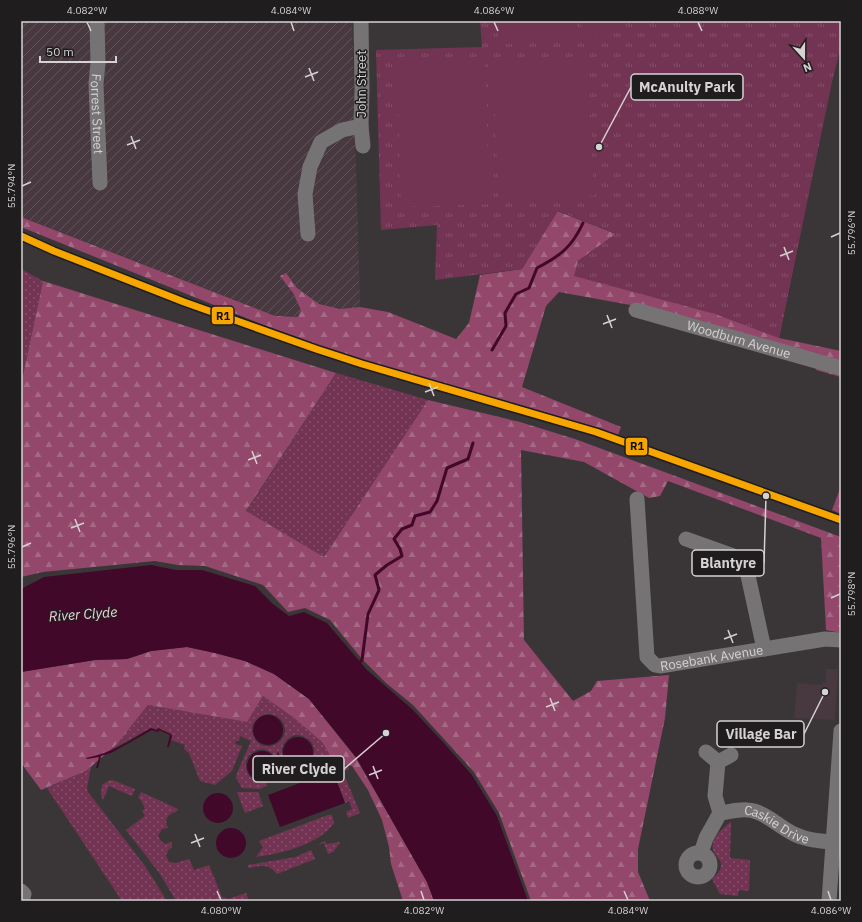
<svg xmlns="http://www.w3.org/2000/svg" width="862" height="922" font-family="'IBM Plex Sans',sans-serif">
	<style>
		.built { fill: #47393f }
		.industrial { fill: url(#industrial-furrows) }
		.grass { fill: url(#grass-dots); fill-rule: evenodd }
		.forest { fill: url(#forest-firs) }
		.park { fill: url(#park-tufts) }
		.pitch { fill: #733453 }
		.water { fill: #420829 }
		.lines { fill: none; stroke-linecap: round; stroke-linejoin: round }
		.stream { stroke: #420829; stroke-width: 3 }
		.minor { stroke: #767374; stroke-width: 15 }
		.rail-1-casing { stroke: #201d1e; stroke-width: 10 }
		.rail-1 { stroke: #f7a600; stroke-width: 7 }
		.ticks { fill: none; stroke: #d6d1d3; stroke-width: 1.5 }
		.labels { text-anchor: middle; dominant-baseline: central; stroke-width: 3; stroke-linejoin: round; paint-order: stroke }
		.street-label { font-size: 13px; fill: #d6d1d3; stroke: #201d1e }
		.water-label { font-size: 14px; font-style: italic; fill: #fbcade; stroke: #201d1e }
		.leader { fill: none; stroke: #d6d1d3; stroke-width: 1.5 }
		.callout-dot { fill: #d6d1d3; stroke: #201d1e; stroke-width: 1.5 }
		.callout { fill: #201d1e; stroke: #d6d1d3; stroke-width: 1.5 }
		.callout-label { font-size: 14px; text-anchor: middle; font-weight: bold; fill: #d6d1d3 }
		.line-badge { stroke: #201d1e; stroke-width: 1.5 }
		.pale-badge-label { font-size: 11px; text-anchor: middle; font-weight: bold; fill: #111 }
		.neatline { fill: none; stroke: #d6d1d3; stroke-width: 1.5 }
		.ticks-label { font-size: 10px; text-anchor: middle; fill: #d6d1d3 }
	</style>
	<defs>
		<pattern id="industrial-furrows" width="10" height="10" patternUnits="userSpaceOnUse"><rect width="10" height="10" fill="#47393f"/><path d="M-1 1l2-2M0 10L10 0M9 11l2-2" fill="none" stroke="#61555a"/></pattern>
		<pattern id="grass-dots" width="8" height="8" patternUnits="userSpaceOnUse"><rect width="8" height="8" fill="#733453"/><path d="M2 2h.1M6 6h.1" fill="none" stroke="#86506b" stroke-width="1.8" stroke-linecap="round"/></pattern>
		<pattern id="forest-firs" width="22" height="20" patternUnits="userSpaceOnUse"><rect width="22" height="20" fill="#92476b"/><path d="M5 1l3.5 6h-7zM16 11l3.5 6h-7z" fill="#a56986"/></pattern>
		<pattern id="park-tufts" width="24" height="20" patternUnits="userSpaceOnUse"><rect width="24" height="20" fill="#733453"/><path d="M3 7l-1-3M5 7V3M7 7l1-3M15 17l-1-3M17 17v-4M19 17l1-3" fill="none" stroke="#86506b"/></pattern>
	</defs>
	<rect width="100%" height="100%" fill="#3a3638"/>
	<polygon class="built" points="826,669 838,669 835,720 794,718 797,683 822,685 822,683 826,683"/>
	<polygon class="industrial" points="21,21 352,21 360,307 298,317 275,316 21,217"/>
	<g class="grass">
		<polygon points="21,269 43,281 21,385"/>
		<polygon points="336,373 428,400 324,557 246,512"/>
		<path d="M263,696L294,718L322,742L334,762L347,764L349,769L337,773L339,778L346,779L360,813L348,818L346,812L352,809L349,801L345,803L330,764L298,775L285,770L277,753L284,771L279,776L267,782L266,786L260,789L242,788L236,778L237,773L251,741L240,736L239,741H236L235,744L242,746L232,771L215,785L200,781L189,753L184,749L185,745L171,740L172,736L158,728L157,730L151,728L107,752L117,744L148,705L247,722ZM266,714C276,713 286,720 285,732C284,736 282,740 278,743C258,757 238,723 266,714ZM295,735C306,735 316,742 314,754C314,758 311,762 308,764C288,779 268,745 295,735ZM264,749C275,753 282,762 277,773C275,777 271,780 268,781C244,789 235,750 264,749Z"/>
		<polygon points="91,766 87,788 88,792 145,866 167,901 122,901 47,788 86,771"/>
		<polygon points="112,780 135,789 132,796 109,786 103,800 101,795 102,785 108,781"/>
		<path d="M141,792L178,809L176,812C167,813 164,821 168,828L162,829L158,836L162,842L165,844L172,842V848L169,849L166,855L169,862L176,863L189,859L194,870L209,865L222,897L228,899L246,893L249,901H176L160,874L126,830L145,816L142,811L145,809L141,800L138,798Z"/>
		<polygon points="237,792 258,792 263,806 245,813"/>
		<path d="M328,815H332L334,823C320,844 280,854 256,857L263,847L259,841Z"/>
		<path d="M731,822L730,858L750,860L749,891L739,890L738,896L720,894L712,879C715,876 721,871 721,866C722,860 716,857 714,852C708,841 723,827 731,822Z"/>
		<polygon points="325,841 326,844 340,842 340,843 333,852 328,854 324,843 317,845"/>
		<path d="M311,850L315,859L277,874C268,863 261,866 248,868V865L296,857Z"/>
	</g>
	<g class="forest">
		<polygon points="557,211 616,234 578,261 802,224 779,338 841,351 841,377 816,370 815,355 647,308 559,292 546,306 522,387 621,427 618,435 518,404 394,370 331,350 266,326 21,227 21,217 275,316 298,317 301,310 293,293 280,276 286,273 297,288 319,304 340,309 360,307 388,312 456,339 469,323 480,275 522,269"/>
		<polygon points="43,281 336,373 246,511 324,557 428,400 520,422 575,439 841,537 841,633 826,630 821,538 668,481 660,496 649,498 584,462 521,450 524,640 573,701 591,691 597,681 669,675 665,718 638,849 638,872 650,901 531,901 499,813 474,772 413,705 386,683 362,659 330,620 305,608 288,612 263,585 205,566 178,565 155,561 43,572 21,577 21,385"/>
		<polygon points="841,486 841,514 832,510"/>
		<polygon points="187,647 215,653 245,661 274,674 309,699 356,758 427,882 434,901 403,901 391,864 389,847 382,820 368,790 352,766 334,762 322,742 294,718 263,696 247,722 148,705 117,744 86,771 41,790 21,763 21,672 95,660 127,659 151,651"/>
	</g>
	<polygon class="park" points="480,21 841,21 841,46 832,82 779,338 715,314 574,276 578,261 616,234 558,211 522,269 435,280 437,225 381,230 376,50 482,47"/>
	<g class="pitch">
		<polygon points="497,21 574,21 574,41 498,44"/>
		<polygon points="579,21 619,21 617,26 592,38 588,36"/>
		<polygon points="587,56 594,196 499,201 492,61"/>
		<polygon points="485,61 489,204 401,207 397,64"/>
	</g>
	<g class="water">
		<polygon points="151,565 176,570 202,570 255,586 273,604 289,616 304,612 327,623 367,670 412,709 442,741 472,775 497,816 528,901 434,901 427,882 356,757 309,699 274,674 245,661 215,653 187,647 151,651 127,659 95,660 21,672 21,589 44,577"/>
		<circle cx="268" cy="730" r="15"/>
		<path d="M151,728L157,730L158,728L171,734L172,736L169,747H167L170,735L159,730L158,732L152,730L111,753L101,756L98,768H96L99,757L87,759L86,758C112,753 129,741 151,728Z"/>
		<circle cx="298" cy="752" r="15"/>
		<circle cx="262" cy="766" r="15"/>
		<polygon points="278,752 285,770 307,778 332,768 345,803 280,827 268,795 332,771 331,770 307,779 284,771 277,753"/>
		<circle cx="218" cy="808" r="15"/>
		<circle cx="231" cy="843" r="15"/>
	</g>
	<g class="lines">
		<g class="stream">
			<path d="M492,350L506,326L505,313L516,294L529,288L537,268C560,256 572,247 583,223"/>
			<polyline points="358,664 362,660 368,614 379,590 375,575 387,565 402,556 400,549 394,539 402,529 412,525 415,516 430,512 437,501 447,468 468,459 473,443"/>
		</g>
		<g class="minor">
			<path id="s1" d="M97,21L98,63L96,84L100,183"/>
			<polyline points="361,21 362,90 361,126 363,146"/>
			<polyline points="308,234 305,194 310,167 321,142 342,130 361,126"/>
			<path id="s2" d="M636,310L841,368"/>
			<path id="s3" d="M637,499L647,657L655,665L660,666L825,639L841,640"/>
			<polyline points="686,539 731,555 740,561 747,571 764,649"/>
			<polyline points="706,752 718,762 731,755"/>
			<polyline points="718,762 715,796 720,813"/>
			<circle cx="698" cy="865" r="12"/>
			<path id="s4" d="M701,853L706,838L720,813C729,812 738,809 748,810C764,811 779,827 794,834C806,840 820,841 833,842"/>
			<polyline points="21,891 24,894 22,901"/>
			<polyline points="829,901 841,731"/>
		</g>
		<defs>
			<polyline id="rail-1" points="21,236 54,251 184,302 316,349 362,364 596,432 841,520"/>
		</defs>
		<use href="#rail-1" class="rail-1-casing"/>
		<use href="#rail-1" class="rail-1"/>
	</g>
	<path class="ticks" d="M87,22L91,31M291,22L294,31M494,22L498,31M698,22L702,31M309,68L314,81M305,77L318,72M131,136L136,149M127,145L140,140M22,186L31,182M831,237L840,233M784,247L789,260M780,256L793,251M607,315L612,328M603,324L616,319M429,383L434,396M425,392L438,387M252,451L257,464M248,460L261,455M75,519L80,532M71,528L84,523M22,547L31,543M831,598L840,594M728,630L733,643M724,639L737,634M550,698L555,711M546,707L559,702M373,766L378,779M369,775L382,770M195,834L200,847M191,843L204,838M217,891L221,900M421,891L424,900M624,891L628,900M828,891L831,900"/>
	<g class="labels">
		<g class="street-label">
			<text transform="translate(361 84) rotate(-90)">John Street</text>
			<text stroke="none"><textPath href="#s1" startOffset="93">Forrest Street</textPath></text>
			<text stroke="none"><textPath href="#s2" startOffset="107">Woodburn Avenue</textPath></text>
			<text stroke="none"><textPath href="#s3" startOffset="227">Rosebank Avenue</textPath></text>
			<text stroke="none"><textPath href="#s4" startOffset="105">Caskie Drive</textPath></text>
		</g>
		<g class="water-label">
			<text transform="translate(83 614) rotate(-4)">River Clyde</text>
		</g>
	</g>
	<path class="leader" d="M599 147L631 87M766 496L764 563M825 692L804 734M386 733L344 769"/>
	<g class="callout-dot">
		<circle cx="599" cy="147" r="4"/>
		<circle cx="766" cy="496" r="4"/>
		<circle cx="825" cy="692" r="4"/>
		<circle cx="386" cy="733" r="4"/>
	</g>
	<g class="callout">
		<rect x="631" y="74" width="112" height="26" rx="4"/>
		<rect x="692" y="550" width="72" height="26" rx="4"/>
		<rect x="717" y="721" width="87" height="26" rx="4"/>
		<rect x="253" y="756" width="91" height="26" rx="4"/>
	</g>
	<g class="callout-label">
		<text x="687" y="92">McAnulty Park</text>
		<text x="728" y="568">Blantyre</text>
		<text x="761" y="739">Village Bar</text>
		<text x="299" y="774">River Clyde</text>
	</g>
	<g class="line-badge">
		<rect x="211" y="306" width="23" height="19" rx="4" fill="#f7a600"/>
		<rect x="625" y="437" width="23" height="19" rx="4" fill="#f7a600"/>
	</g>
	<g class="pale-badge-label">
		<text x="223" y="320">R1</text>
		<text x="637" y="450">R1</text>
	</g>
	<rect width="862" height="922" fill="none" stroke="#201d1e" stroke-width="44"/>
	<g transform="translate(804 58) rotate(159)" stroke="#201d1e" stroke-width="3" paint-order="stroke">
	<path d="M0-3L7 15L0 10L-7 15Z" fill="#d6d1d3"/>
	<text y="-6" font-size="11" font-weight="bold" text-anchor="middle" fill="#d6d1d3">N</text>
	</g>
	<path d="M40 56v6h76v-6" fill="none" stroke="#d6d1d3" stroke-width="2"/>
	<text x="46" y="56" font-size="12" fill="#d6d1d3" stroke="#201d1e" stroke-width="3" paint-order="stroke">50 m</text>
	<rect x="22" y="22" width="818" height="878" class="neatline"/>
	<g class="ticks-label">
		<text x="87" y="14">4.082°W</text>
		<text x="291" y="14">4.084°W</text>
		<text x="494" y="14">4.086°W</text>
		<text x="698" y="14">4.088°W</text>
		<text transform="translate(11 186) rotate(-90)" y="4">55.794°N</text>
		<text transform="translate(851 233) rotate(-90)" y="4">55.796°N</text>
		<text transform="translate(11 547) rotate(-90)" y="4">55.796°N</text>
		<text transform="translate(851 594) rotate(-90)" y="4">55.798°N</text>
		<text x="221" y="914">4.080°W</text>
		<text x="424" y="914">4.082°W</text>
		<text x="628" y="914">4.084°W</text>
		<text x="831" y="914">4.086°W</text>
	</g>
</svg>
